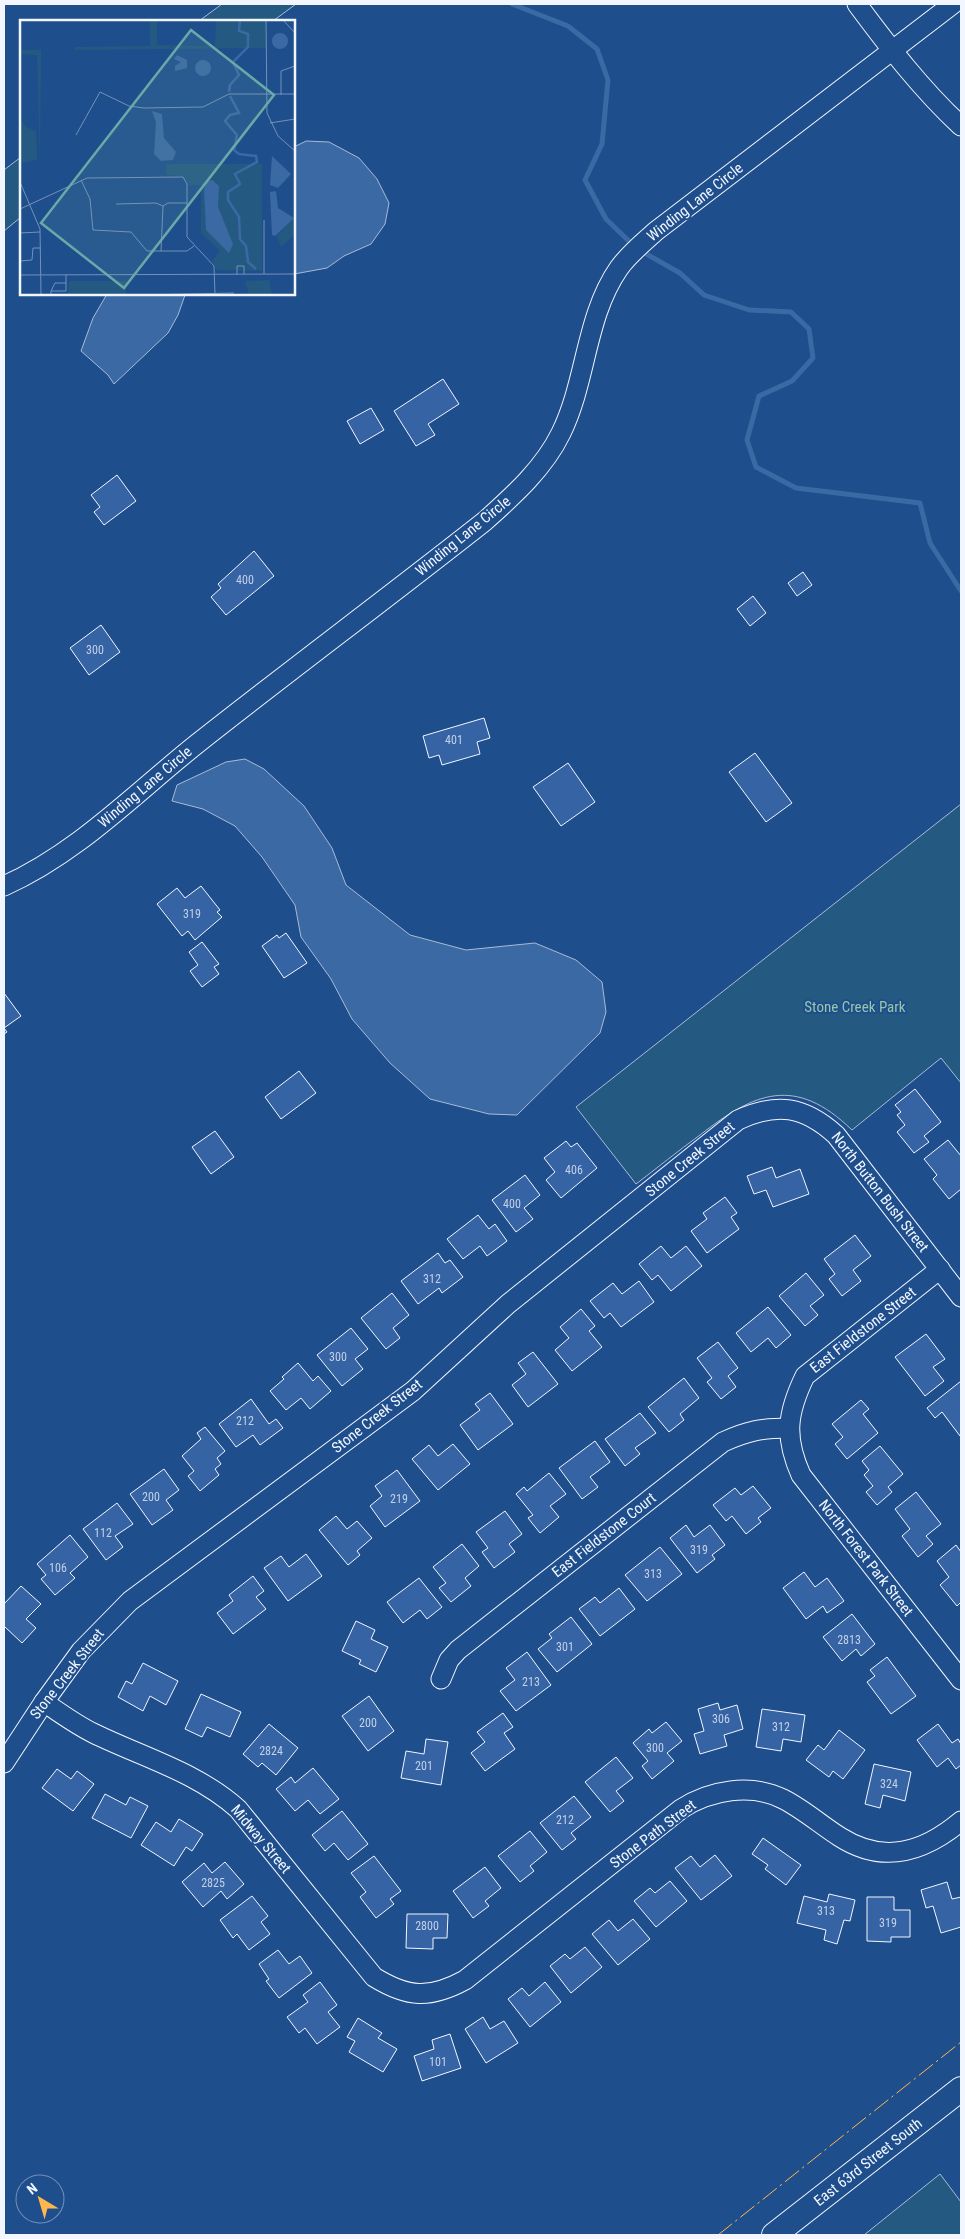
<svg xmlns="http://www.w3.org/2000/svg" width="965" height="2239" font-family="'Roboto Condensed',sans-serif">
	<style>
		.green { fill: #245a82; stroke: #a8bbd7 }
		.water { fill: #3b69a3; stroke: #a8bbd7 }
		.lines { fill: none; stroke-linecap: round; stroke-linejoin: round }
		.stream { stroke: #3b69a3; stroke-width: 5 }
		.building { fill: #3563a3; stroke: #f2f6ff }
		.minor-casing { stroke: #f2f6ff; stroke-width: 21 }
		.major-casing { stroke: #f2f6ff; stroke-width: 26 }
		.minor { stroke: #1f4e8c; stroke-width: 19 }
		.major { stroke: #1f4e8c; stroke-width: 24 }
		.power { stroke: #ffb74d; stroke-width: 1; stroke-dasharray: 18 4 2.5 4; stroke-linecap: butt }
		.labels { text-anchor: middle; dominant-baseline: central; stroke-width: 4; stroke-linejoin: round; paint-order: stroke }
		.number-label { font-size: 12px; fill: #c3d1e8 }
		.street-label { font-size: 15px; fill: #f2f6ff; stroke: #1f4e8c }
		.park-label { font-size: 15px; fill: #97c8a6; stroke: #1f4e8c }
		.inset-river { fill: none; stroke: #3b69a3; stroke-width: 2.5 }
		.inset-road { fill: none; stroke: #7391ba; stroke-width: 1 }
		.view { fill: #6aa9a8; fill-opacity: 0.15; stroke: #6aa9a8; stroke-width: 2.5 }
		.inset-edge { fill: none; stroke: #f2f6ff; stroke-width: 2.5 }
	</style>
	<rect width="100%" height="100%" fill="#1f4e8c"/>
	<g class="green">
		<polygon points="222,4 296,4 273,21 199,21"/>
		<polygon points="21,157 21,217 4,231 4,170"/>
		<path d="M961,804V1083L941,1058L852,1130C795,1075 755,1092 700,1135C678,1151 657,1168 636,1184L576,1107Z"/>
		<polygon points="940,2174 961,2202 961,2235 864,2235"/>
	</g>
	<g class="water">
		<polygon points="306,141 329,142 359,158 377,179 389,203 385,224 371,244 344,256 327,268 294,274 294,147"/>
		<polygon points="107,294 185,295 178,315 168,333 114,384 108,375 81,351 93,318"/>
		<polygon points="245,759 264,769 304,806 332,848 346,885 410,935 466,950 535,943 576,960 602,982 606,1012 600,1033 517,1115 489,1114 430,1099 390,1063 352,1019 331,979 301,937 295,905 262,857 235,826 203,809 172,801 177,785 226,762"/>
	</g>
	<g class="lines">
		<g class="stream">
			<polyline points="512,4 568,26 597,49 608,80 602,144 585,180 606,219 634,246"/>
			<polyline points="641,251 680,273 704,295 749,310 791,312 809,329 813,358 792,381 759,396 747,440 756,467 796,488 920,503 930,543 961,591"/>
		</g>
	</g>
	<g class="building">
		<polygon points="443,379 459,404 428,424 435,435 416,446 394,411"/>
		<polygon points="371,408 384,430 360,444 347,421"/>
		<polygon points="117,475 136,501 104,525 94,512 100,507 91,495"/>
		<polygon points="254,551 274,576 226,615 211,597 221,588 218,584"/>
		<polygon points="803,572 812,585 797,596 788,583"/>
		<polygon points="753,596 766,613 750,626 737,609"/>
		<polygon points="101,625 120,652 89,675 70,648"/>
		<polygon points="484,718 490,738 477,742 480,754 442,765 439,755 429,758 423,736"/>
		<polygon points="755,753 792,803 766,822 729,772"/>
		<polygon points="568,763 595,802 561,826 533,787"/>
		<polygon points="201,886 220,910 217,912 222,917 195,940 188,931 182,936 157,904 177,888 185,898"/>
		<polygon points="286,933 307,963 284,978 262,946 277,935 279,938"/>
		<polygon points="202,942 219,964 214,967 219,974 202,987 190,971 198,965 189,952"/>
		<polygon points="4,993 21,1016 4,1028 7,1032 4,1034"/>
		<polygon points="299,1071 316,1093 281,1119 265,1097"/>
		<polygon points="915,1089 941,1122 924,1136 929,1142 914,1153 897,1132 905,1125 897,1115 901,1112 895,1105"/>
		<polygon points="215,1131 234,1157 211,1174 192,1147"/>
		<polygon points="948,1140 961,1156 961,1189 949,1199 933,1179 937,1175 924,1159"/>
		<polygon points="566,1141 571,1147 577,1143 597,1168 561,1198 546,1180 555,1172 544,1158"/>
		<polygon points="772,1167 776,1178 800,1169 809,1194 773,1207 766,1190 754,1194 747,1176"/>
		<polygon points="525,1175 540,1195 524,1208 533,1219 516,1232 492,1200"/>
		<polygon points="725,1197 737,1213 731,1217 739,1229 707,1253 691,1231 707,1219 703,1213"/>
		<polygon points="478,1215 489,1229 495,1224 507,1241 487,1256 480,1246 463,1259 447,1239"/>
		<polygon points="855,1235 871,1256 853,1270 861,1281 842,1296 829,1279 835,1274 824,1259"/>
		<polygon points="661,1246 671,1258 686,1246 702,1266 671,1291 658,1275 652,1280 639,1264"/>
		<polygon points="438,1253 445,1263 450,1260 463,1277 442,1293 439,1288 418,1304 401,1281"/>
		<polygon points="806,1273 824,1295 810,1306 818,1315 805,1326 779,1296"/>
		<polygon points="639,1281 654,1302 621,1327 610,1313 604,1318 590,1301 613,1283 622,1294"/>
		<polygon points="392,1293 409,1315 393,1328 400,1338 386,1349 361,1318"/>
		<polygon points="768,1307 791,1335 776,1348 768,1338 751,1352 736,1333"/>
		<polygon points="581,1309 595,1326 589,1331 602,1347 572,1371 555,1350 569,1338 560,1327"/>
		<polygon points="351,1328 368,1349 355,1359 363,1369 342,1386 317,1355"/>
		<polygon points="926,1334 945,1359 933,1367 944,1381 925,1396 895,1357"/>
		<polygon points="718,1342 738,1368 728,1376 736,1387 721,1399 707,1382 712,1378 697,1358"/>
		<polygon points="533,1352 558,1384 528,1407 512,1385 526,1374 518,1363"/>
		<polygon points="298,1363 313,1381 318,1376 331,1391 310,1409 301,1398 286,1410 270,1391 284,1379 282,1377"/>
		<polygon points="684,1378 699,1398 680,1414 684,1420 669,1432 648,1407"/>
		<polygon points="961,1381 961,1435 960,1436 942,1412 935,1418 927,1408"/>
		<polygon points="490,1393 513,1424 478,1450 460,1425 480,1410 475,1404"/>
		<polygon points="251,1399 269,1424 276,1419 283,1428 260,1445 253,1435 236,1447 219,1424"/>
		<polygon points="861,1400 869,1409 863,1414 878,1433 847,1459 835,1444 843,1437 832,1424"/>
		<polygon points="640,1413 656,1433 635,1448 640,1454 625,1466 605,1439"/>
		<polygon points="205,1427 225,1451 217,1458 221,1464 215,1469 219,1475 200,1491 188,1476 194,1471 182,1456 201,1439 197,1433"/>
		<polygon points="595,1441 610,1462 590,1477 598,1487 582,1499 559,1468"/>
		<polygon points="453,1444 470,1464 438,1490 412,1459 429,1445 438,1456"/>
		<polygon points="880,1446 903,1474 888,1487 892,1492 877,1505 866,1492 873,1486 864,1475 869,1470 862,1461"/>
		<polygon points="164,1469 179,1490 166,1500 173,1510 152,1525 130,1494"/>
		<polygon points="397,1470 420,1501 385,1527 370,1506 382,1496 375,1486"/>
		<polygon points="549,1473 566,1494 550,1506 559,1517 540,1533 528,1518 533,1515 516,1494 524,1487 527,1491"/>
		<polygon points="753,1486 771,1508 758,1518 761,1522 746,1534 732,1516 726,1521 713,1505 735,1488 741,1495"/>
		<polygon points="916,1492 941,1524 926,1536 933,1544 918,1557 902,1536 910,1529 895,1509"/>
		<polygon points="117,1503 133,1524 115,1536 123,1547 106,1560 83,1529"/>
		<polygon points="505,1511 522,1534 509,1544 515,1552 494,1568 482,1552 488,1548 476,1532"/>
		<polygon points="336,1516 347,1529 357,1521 372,1538 357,1551 360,1555 348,1565 319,1530"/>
		<polygon points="686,1525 694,1537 710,1525 725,1545 712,1555 715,1559 697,1573 670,1538"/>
		<polygon points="70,1535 88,1557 70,1573 75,1578 55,1595 41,1579 46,1575 37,1564"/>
		<polygon points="462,1544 479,1566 465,1578 471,1586 451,1602 439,1588 446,1583 433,1567"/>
		<polygon points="956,1545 961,1552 961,1602 957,1606 940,1585 949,1577 937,1561"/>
		<polygon points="660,1547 682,1574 647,1601 625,1575"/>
		<polygon points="306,1554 322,1576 288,1601 264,1568 281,1556 289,1567"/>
		<polygon points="804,1572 815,1587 827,1578 844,1601 827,1613 823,1606 806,1619 783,1588"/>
		<polygon points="253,1576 264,1591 256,1597 266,1609 233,1634 217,1613 233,1601 229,1595"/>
		<polygon points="419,1578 442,1607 427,1619 420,1610 403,1623 387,1602"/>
		<polygon points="21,1586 41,1604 26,1619 36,1628 22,1643 4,1626 4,1604"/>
		<polygon points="619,1588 635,1609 600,1636 579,1609 595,1597 600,1603"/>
		<polygon points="852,1614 875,1644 861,1656 856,1649 842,1661 823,1637"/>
		<polygon points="571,1617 592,1644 557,1672 538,1649 552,1638 549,1634"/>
		<polygon points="356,1621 375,1630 371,1639 388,1647 376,1672 359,1664 361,1660 342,1651"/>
		<polygon points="527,1652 551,1685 516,1711 500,1691 515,1680 506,1668"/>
		<polygon points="887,1657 916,1696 891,1714 867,1682 875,1676 870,1670"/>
		<polygon points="143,1663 178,1681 166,1705 150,1696 143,1711 118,1697 126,1681 132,1684"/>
		<polygon points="201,1694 241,1712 230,1737 207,1727 202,1737 185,1729"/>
		<polygon points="369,1696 394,1731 368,1751 342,1716"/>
		<polygon points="718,1703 720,1710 737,1705 743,1729 724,1735 727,1746 700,1754 694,1734 704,1731 698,1709"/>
		<polygon points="762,1709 805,1715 801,1742 783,1739 781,1751 756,1747"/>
		<polygon points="503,1713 513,1727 504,1733 515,1749 485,1771 471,1753 485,1742 477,1732"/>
		<polygon points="666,1722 682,1741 667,1753 674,1761 652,1779 642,1766 648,1761 633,1743 649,1729 652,1733"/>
		<polygon points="269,1724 298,1748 276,1775 262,1763 258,1767 243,1754"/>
		<polygon points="938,1724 952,1743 958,1739 961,1744 961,1765 956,1769 948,1758 937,1767 917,1740"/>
		<polygon points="839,1730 865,1750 843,1779 833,1771 829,1777 806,1760 818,1745 824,1750"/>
		<polygon points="426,1739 448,1742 441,1785 401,1778 406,1751 424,1754"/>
		<polygon points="616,1757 633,1778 616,1791 624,1801 610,1812 585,1782"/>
		<polygon points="874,1764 911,1772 905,1801 883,1795 880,1808 865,1804"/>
		<polygon points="313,1768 339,1799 320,1814 308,1800 295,1811 276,1789 291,1777 295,1783"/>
		<polygon points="57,1769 71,1779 77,1771 94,1784 73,1811 42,1788"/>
		<polygon points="105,1794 126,1805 130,1797 148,1806 131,1838 92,1818"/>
		<polygon points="574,1796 591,1817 571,1833 576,1839 562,1850 540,1823"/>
		<polygon points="342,1811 368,1844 348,1860 334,1843 325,1851 312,1835"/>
		<polygon points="179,1819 203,1834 192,1851 186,1847 174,1866 141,1845 156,1822 171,1832"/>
		<polygon points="530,1831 547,1852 530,1866 534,1871 520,1882 498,1856"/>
		<polygon points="763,1838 801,1865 786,1885 765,1869 768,1865 752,1854"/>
		<polygon points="715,1855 732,1876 701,1900 675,1868 691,1856 700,1867"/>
		<polygon points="374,1856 401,1891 390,1899 394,1904 376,1918 360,1897 366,1892 351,1873"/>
		<polygon points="225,1862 244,1884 227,1899 221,1891 203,1907 182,1882 204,1863 212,1873"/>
		<polygon points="485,1867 501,1888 485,1901 489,1906 473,1918 453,1891"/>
		<polygon points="670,1881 687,1901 656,1927 634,1901 650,1888 655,1893"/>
		<polygon points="947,1882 952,1899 961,1897 961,1927 941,1933 933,1906 926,1908 921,1890"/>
		<polygon points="829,1894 855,1900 850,1921 844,1920 837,1944 824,1940 826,1930 797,1923 804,1896 827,1902"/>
		<polygon points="252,1896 268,1916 261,1922 270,1934 249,1950 237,1934 233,1938 220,1920"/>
		<polygon points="867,1897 894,1897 894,1910 910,1910 910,1937 891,1937 891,1942 867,1941"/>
		<polygon points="407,1914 448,1914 447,1938 433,1938 433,1949 406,1948"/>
		<polygon points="633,1919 650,1939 618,1965 592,1934 609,1920 618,1931"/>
		<polygon points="585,1947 602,1967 571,1993 550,1966 565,1954 570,1959"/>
		<polygon points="278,1950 289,1964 300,1956 312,1973 279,1998 266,1981 269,1979 259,1964"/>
		<polygon points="320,1982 337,2005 328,2012 340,2027 317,2044 305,2028 299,2033 287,2017 308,2002 303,1995"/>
		<polygon points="545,1982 561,2002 530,2027 508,1999 522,1988 529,1996"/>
		<polygon points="483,2017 490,2029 504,2021 518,2043 486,2063 465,2029"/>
		<polygon points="358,2018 382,2033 378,2038 397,2049 383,2072 349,2052 355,2041 347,2037"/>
		<polygon points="450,2034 461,2068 422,2081 414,2056 434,2049 432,2040"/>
	</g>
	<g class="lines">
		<defs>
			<g id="minor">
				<path d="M857,4C889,47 922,90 961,126"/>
				<path d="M4,886C78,853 135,793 198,743C293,668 390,596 485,521C514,495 544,468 561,433C587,380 585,317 619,268C629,254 644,242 656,231L953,4"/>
				<path d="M940,1269L805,1376C787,1413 784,1437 801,1475L961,1680"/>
				<path d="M441,1679L449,1660L458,1650L723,1442C747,1431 762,1428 788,1428"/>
				<path d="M44,1702C60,1713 75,1724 93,1733C142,1757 197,1772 238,1809L374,1977C408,1998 430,1999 465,1980L681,1809C710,1790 751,1783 783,1799C803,1809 821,1825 840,1837C884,1865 924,1852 961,1821"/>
				<path d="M4,1763L44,1702L81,1651L130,1601L413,1391L508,1304L738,1120C777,1102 804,1106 836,1135L961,1297"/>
			</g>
			<polyline id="major" points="774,2235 961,2089"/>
		</defs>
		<use href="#minor" class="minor-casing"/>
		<use href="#major" class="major-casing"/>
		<use href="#minor" class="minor"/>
		<use href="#major" class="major"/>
		<polyline class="power" points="718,2235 961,2042"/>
	</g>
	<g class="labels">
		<g class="number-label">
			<text x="245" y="580">400</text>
			<text x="95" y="650">300</text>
			<text x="454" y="740">401</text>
			<text x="192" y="914">319</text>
			<text x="574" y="1170">406</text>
			<text x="512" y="1204">400</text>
			<text x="432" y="1279">312</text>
			<text x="338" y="1357">300</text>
			<text x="245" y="1421">212</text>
			<text x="151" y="1497">200</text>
			<text x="399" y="1499">219</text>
			<text x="103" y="1533">112</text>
			<text x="699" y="1550">319</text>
			<text x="58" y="1568">106</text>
			<text x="653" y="1574">313</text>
			<text x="849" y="1640">2813</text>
			<text x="565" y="1647">301</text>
			<text x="531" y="1682">213</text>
			<text x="721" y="1719">306</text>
			<text x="368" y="1723">200</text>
			<text x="781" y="1727">312</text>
			<text x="655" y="1748">300</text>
			<text x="271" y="1751">2824</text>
			<text x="424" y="1766">201</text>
			<text x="889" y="1784">324</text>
			<text x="565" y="1820">212</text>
			<text x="213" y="1883">2825</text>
			<text x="826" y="1911">313</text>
			<text x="888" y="1923">319</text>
			<text x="427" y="1926">2800</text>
			<text x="438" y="2062">101</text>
		</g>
		<g class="street-label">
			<text transform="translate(695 202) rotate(-38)">Winding Lane Circle</text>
			<text transform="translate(463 536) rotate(-39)">Winding Lane Circle</text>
			<text transform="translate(145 787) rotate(-40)">Winding Lane Circle</text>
			<text transform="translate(690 1159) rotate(-39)">Stone Creek Street</text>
			<text transform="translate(880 1192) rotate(52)">North Button Bush Street</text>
			<text transform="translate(863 1330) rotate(-38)">East Fieldstone Street</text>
			<text transform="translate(377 1416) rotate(-38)">Stone Creek Street</text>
			<text transform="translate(604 1535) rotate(-38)">East Fieldstone Court</text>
			<text transform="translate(866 1558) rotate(52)">North Forest Park Street</text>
			<text transform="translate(67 1674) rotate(-52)">Stone Creek Street</text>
			<text transform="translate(653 1834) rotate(-37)">Stone Path Street</text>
			<text transform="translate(261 1839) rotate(50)">Midway Street</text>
			<text transform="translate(868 2162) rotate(-38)">East 63rd Street South</text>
		</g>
		<g class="park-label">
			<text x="855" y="1007">Stone Creek Park</text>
		</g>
	</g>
	<g transform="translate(20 20)">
		<rect width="275" height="275" fill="#1f4e8c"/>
		<path d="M130,0H137V25L195,26L196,0H245L246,28L55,30V27L130,26ZM0,30H21L20,140L17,35L0,34ZM1,99L6,107L16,111L17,140L0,143ZM146,144H242V251L197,250L192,241L200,231L181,213V165H169L163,156L146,155ZM275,195V214L261,227L257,216ZM249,260L252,275H229L225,261ZM49,261H106V275H48Z" fill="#245a82"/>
		<path d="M252 21a8 8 0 1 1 16 0a8 8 0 1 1-16 0ZM157,35L167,40V48L155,51V46L161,42L154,39ZM175 48a8 8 0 1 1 16 0a8 8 0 1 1-16 0ZM132,91L142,94L144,118L156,132L153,140L141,141L134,134L136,102ZM252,136L271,154L258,168L250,165ZM192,160L199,166L198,187L213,224L209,233L186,210L184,169L187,161ZM256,171L258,188L274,198L255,216L252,215L250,172Z" fill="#3b69a3"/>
		<path class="inset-river" d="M209,72L210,65L219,55L213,42L228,27V14L219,11L220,0M210,76L219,93L210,95L205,101L217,115L214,130L219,134L236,136L237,142L215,154L220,164L208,172V180L219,197L220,219L226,226L228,242L236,249"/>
		<path class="inset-road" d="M246,0L247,93L258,116L275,131M263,0L275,13M261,75V51L275,46M250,103L275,99M56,115L80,72L109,86L124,88L183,87L209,74H275M61,160L70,179L73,210L111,212L127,231H167L174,226M0,162L20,209L21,275M96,184L136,183L143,186M143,186L148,183H167M0,189L67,158L163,157L167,164V217L194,246L195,275M0,213L20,212M141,231L143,186M0,241L12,240L13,228H21M244,254V200M0,255L275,254M217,255V246H224V254M31,271L35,263H46M31,275V271H46V255M123,275L214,273"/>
		<path class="view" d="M171,10L254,75L104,268L21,203Z"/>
		<rect width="275" height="275" class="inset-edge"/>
	</g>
	<rect width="965" height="2239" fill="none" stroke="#f2f6ff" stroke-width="10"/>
	<g transform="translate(40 2199) rotate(322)"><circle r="24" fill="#1f4e8c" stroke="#7391ba"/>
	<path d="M0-4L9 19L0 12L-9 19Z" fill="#ffb74d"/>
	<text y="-8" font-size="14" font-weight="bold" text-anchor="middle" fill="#f2f6ff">N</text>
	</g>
</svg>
